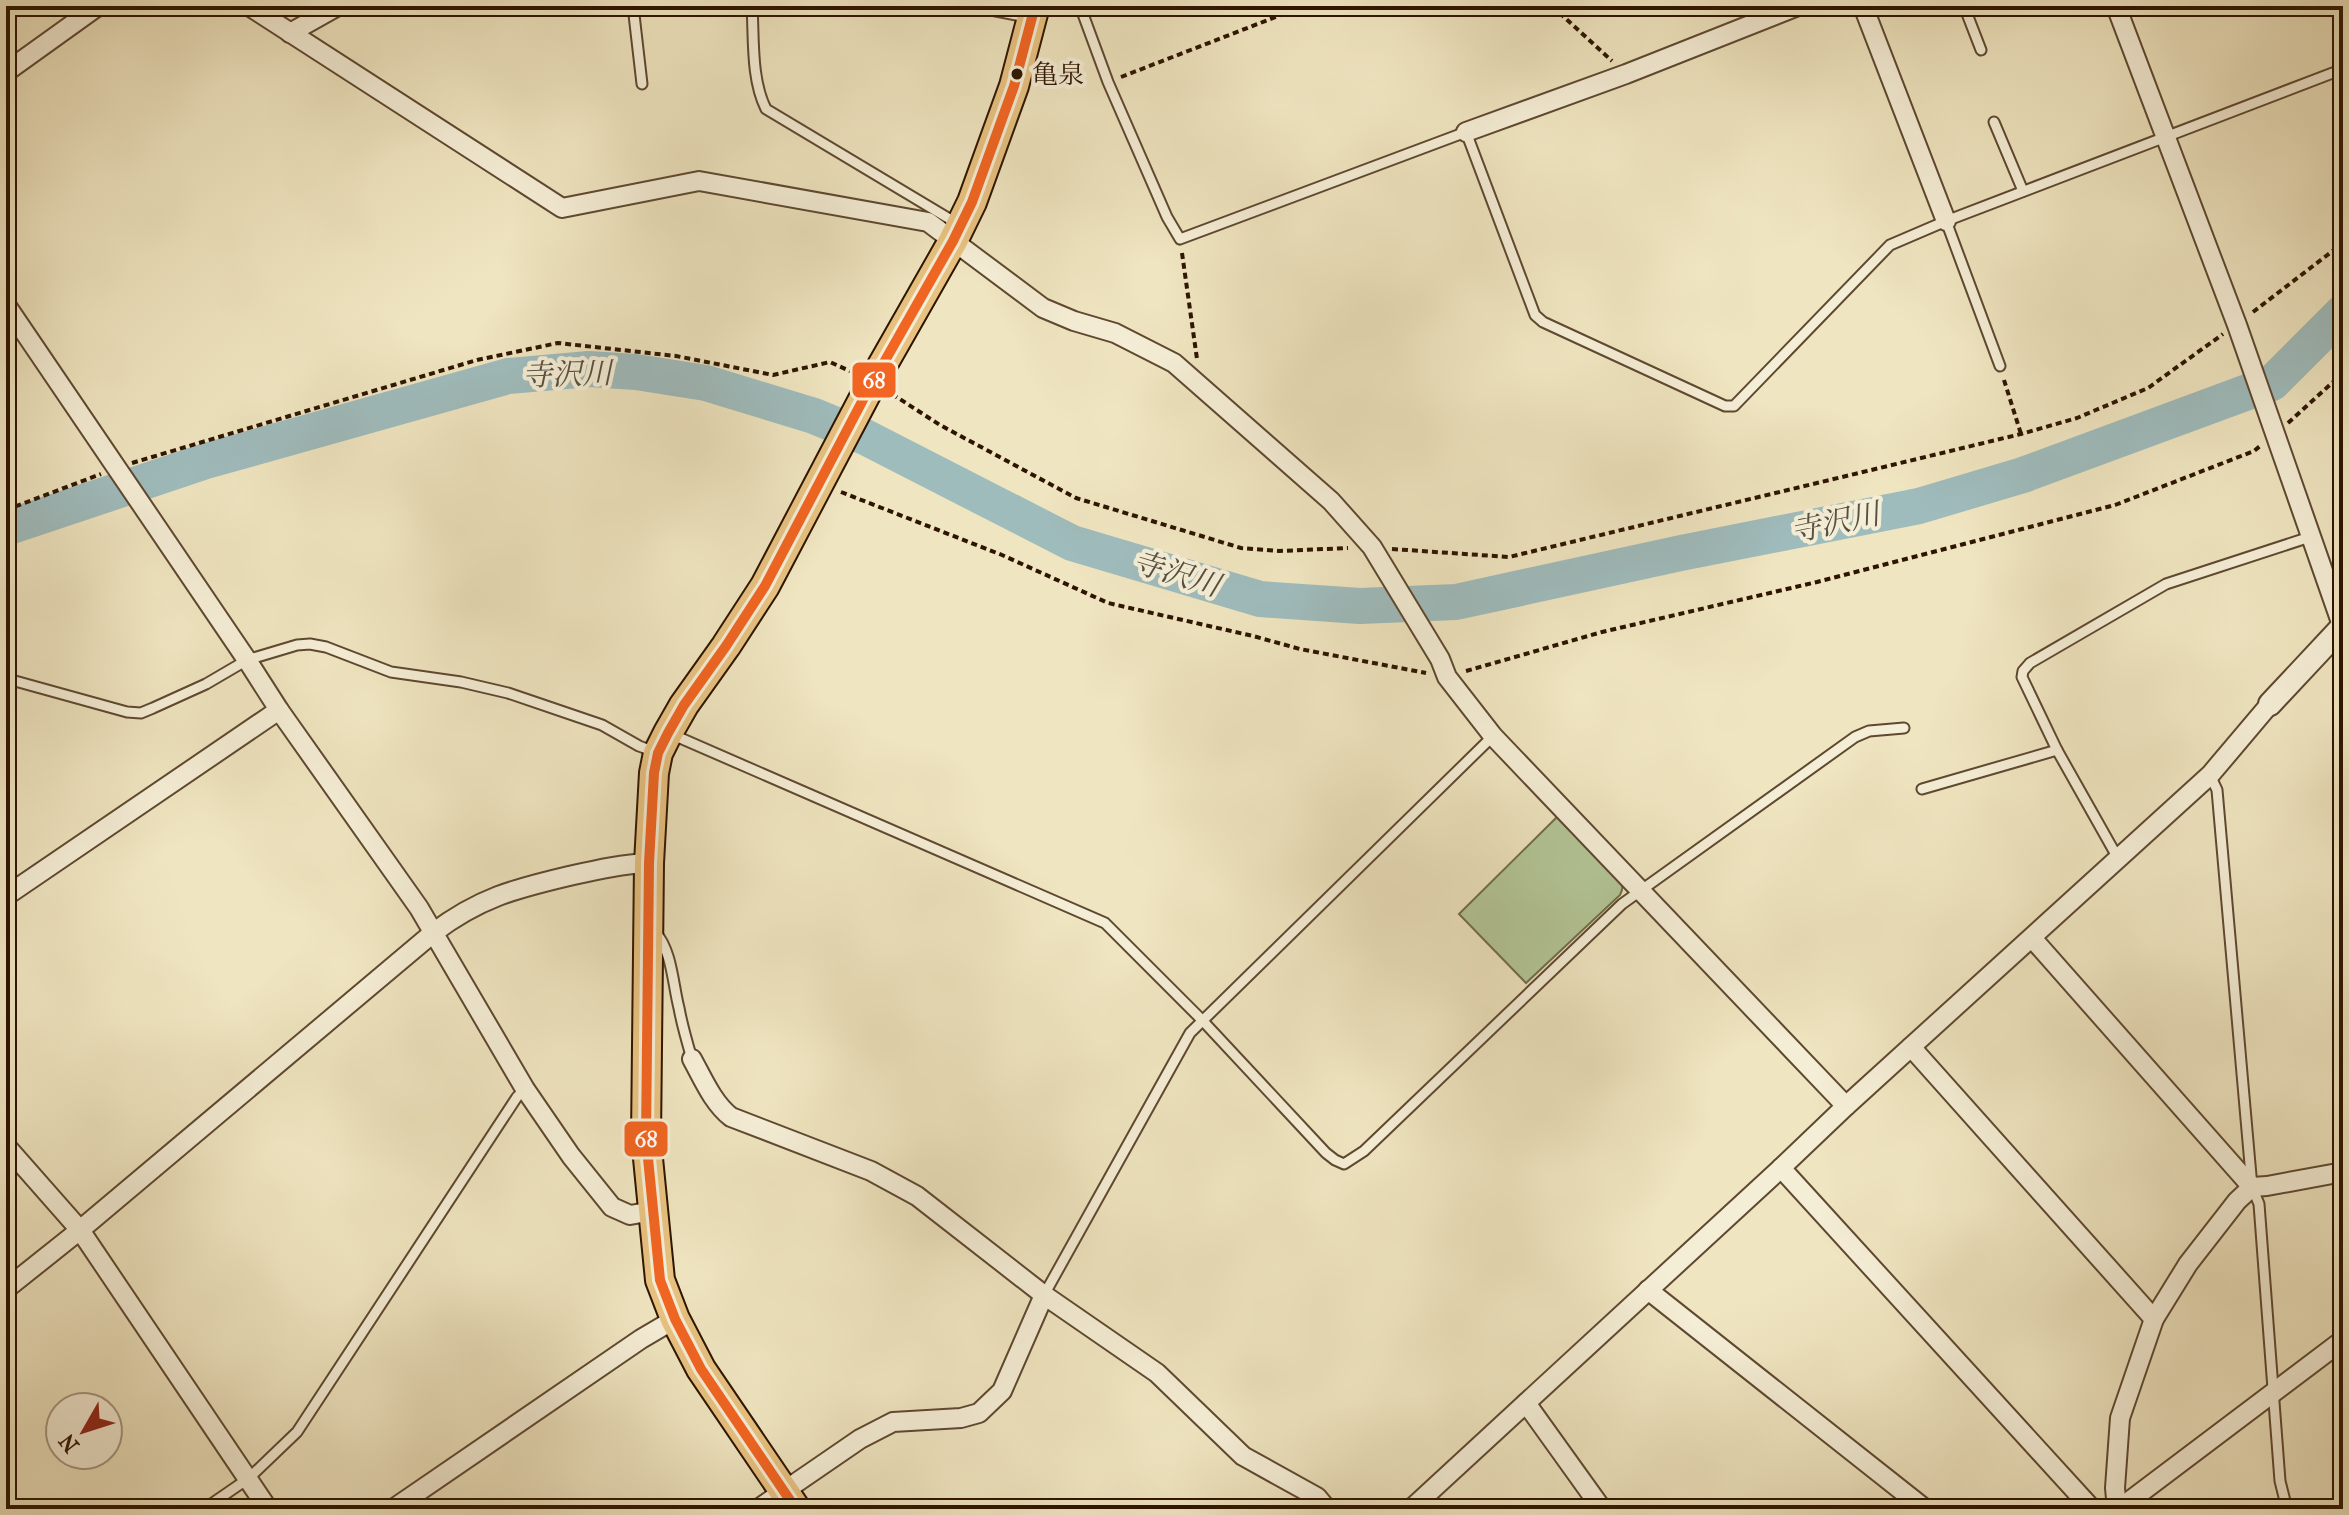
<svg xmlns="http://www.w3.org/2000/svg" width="2349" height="1515" font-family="'IM FELL French Canon','Noto Serif JP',serif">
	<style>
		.green { fill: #b3c697; stroke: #706d4c; stroke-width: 2 }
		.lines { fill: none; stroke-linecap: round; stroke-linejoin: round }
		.river { stroke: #9fbcbd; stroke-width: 36 }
		.service-casing { stroke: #5e4830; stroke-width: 13 }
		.minor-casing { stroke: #5e4830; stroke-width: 22 }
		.tertiary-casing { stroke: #5e4830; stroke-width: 26 }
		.primary-casing { stroke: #2e1400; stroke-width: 32 }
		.path { stroke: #2e1400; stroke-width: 4; stroke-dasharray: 6 4; stroke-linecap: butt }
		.service { stroke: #f5eed6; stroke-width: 9 }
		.minor { stroke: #f5eed6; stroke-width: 18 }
		.tertiary { stroke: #f5eed6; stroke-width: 22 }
		.primary { stroke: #e8c280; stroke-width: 28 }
		.bus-1-casing { stroke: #f5eed6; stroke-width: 16 }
		.bus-1 { stroke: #f26522; stroke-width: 10 }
		.bus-dot { fill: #2e1400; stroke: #f5eed6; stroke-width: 3 }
		.labels { text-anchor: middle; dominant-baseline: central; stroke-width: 8; stroke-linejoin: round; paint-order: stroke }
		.bus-label { font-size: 26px; fill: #2e1400; stroke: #f5eed6; text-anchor: start }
		.water-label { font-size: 30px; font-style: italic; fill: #564f42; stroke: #f5eed6 }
		.line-badge { stroke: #f5eed6; stroke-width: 3 }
		.badge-label { font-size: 22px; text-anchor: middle; font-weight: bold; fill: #fff }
	</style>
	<rect width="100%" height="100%" fill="#efe5c0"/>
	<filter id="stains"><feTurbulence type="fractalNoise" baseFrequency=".0025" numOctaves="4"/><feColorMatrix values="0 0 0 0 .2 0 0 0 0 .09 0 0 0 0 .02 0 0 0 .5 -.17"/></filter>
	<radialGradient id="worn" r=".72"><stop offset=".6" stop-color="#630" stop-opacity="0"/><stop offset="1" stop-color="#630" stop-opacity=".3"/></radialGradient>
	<path class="green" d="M1557,817L1617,876C1623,883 1624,887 1620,895L1526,983L1459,914Z"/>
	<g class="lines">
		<polyline class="river" points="6,528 206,461 508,376 589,369 636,372 706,383 814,416 865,437 1072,543 1260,599 1360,606 1456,602 1681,553 1919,506 2023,475 2272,383 2343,312"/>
		<defs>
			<g id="service">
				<polyline points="633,6 642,84"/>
				<path d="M752,6C754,39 751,79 766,109L958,224"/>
				<polyline points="1080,6 1108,82 1167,217 1180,239 1466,132 1535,315 1543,322 1725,406 1734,406 1890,245 1946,221 2343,69"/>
				<polyline points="1964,6 1981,50"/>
				<polyline points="1994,122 2023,191"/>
				<polyline points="1946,221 2000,366"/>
				<polyline points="6,682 15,681 127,712 141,713 153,708 206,684 247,660 297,645 310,644 326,647 391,672 461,682 508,693 602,725 639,746 655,752"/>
				<polyline points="671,734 1105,923 1202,1020 1326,1153 1335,1160 1344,1164 1364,1151 1622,904 1855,737 1869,731 1904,728"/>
				<polyline points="2210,775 2217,790 2252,1187 2259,1204 2280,1481 2287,1509"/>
				<polyline points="1922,789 2057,750"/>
				<polyline points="2119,860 2057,750 2022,677 2023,671 2030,663 2166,584 2310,537"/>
				<path d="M656,933C672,951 673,985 679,1008C682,1025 687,1042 692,1059"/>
				<polyline points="1044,1295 1190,1033 1493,736"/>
				<polyline points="204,1509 249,1478 297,1432 517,1097 525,1089"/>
			</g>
			<g id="minor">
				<polyline points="249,6 562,208 699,181 928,222 1043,308 1074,321 1115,333 1174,363 1331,501 1372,547 1440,659 1447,677 1493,736 1846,1106"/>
				<polyline points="993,6 1034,14"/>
				<polyline points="1863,6 1946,221"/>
				<polyline points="2116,6 2237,325 2343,628"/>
				<polyline points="290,33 338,6"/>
				<polyline points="6,72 98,6"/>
				<polyline points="1466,132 1626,74 1798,6"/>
				<polyline points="6,305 247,660 279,710 419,908 525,1089 571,1156 612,1207 630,1215 653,1211"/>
				<polyline points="6,896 279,710"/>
				<polyline points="2032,938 2252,1187"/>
				<polyline points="1911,1047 2154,1319"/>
				<path d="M692,1059C703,1079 713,1103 731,1117L871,1171L917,1196L1044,1295L1157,1373L1243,1456L1317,1497L1327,1509"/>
				<polyline points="6,1146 80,1230 268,1509"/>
				<polyline points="1781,1168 2092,1509"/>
				<path d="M6,1289L80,1230L433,933C479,898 514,889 569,876C596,870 622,864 649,863"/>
				<polyline points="1648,1290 1925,1509"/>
				<polyline points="1526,1403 1602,1509"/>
				<polyline points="393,1509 641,1339 675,1319"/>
				<polyline points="758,1509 860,1439 893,1422 961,1418 979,1413 1002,1391 1044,1295"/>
				<polyline points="1411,1509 1781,1168 1846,1106 2210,775 2270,704"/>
				<polyline points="2117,1509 2115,1488 2120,1418 2154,1319 2188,1264 2237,1201 2252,1187 2267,1186 2343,1172"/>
				<polyline points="2119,1509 2343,1340"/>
			</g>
			<polyline id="tertiary" points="2270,704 2343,626"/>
			<polyline id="primary" points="796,1509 701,1369 675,1319 660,1280 646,1138 649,863 654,773 658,753 668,733 684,705 726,646 765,586 866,394 953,241 972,202 1014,86 1035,6"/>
		</defs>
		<use href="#service" class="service-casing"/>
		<use href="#minor" class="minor-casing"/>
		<use href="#tertiary" class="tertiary-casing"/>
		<use href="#primary" class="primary-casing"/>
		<g class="path">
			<polyline points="1552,6 1612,61"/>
			<polyline points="1121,77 1304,6"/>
			<polyline points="1182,253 1197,359"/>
			<polyline points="2253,312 2343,243"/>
			<polyline points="2004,380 2021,434"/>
			<polyline points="892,394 940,425 1076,498 1241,548 1279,551 1348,548"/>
			<polyline points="2288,423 2343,373"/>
			<polyline points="132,463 477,360 558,343 676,356 773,375 830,362 852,372"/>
			<polyline points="841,492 1002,555 1108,603 1253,636 1300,649 1426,673"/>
			<polyline points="6,510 101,474"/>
			<polyline points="1392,549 1509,557 2021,434 2077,418 2148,388 2223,334"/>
			<polyline points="1466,671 1602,632 1817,582 2115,505 2254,451 2260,446"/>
		</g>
		<use href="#service" class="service"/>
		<use href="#minor" class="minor"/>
		<use href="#tertiary" class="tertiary"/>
		<use href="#primary" class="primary"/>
		<defs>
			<polyline id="bus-1" points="796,1509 701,1369 675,1319 660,1280 646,1138 649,863 654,773 658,753 668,733 684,705 726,646 765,586 866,394 953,241 972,202 1014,86 1035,6"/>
		</defs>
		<use href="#bus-1" class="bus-1-casing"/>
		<use href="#bus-1" class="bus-1"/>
	</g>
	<circle class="bus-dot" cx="1017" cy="74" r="7"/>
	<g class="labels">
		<g class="bus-label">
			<text x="1032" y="74">亀泉</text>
		</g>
		<g class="water-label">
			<text transform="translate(567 375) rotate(-2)">寺沢川</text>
			<text transform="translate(1835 523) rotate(-12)">寺沢川</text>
			<text transform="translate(1176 574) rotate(17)">寺沢川</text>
		</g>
	</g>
	<g class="line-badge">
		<rect x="851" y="361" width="46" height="38" rx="8" fill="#f26522"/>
		<rect x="623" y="1120" width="46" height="38" rx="8" fill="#f26522"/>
	</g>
	<g class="badge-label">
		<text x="874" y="388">68</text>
		<text x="646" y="1147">68</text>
	</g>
	<rect width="2349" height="1515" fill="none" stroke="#efe5c0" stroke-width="32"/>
	<rect x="8" y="8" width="2333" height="1499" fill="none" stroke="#2e1400" stroke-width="4"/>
	<rect x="16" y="16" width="2317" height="1483" fill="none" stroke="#2e1400" stroke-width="2"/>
	<g transform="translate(84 1431) rotate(231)"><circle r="38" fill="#f5eed6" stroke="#a59780" stroke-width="2"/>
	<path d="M0-6L14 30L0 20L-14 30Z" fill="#8f2418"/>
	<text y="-12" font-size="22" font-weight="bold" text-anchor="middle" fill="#2e1400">N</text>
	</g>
	<rect width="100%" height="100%" filter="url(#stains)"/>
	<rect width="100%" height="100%" fill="url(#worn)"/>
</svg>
